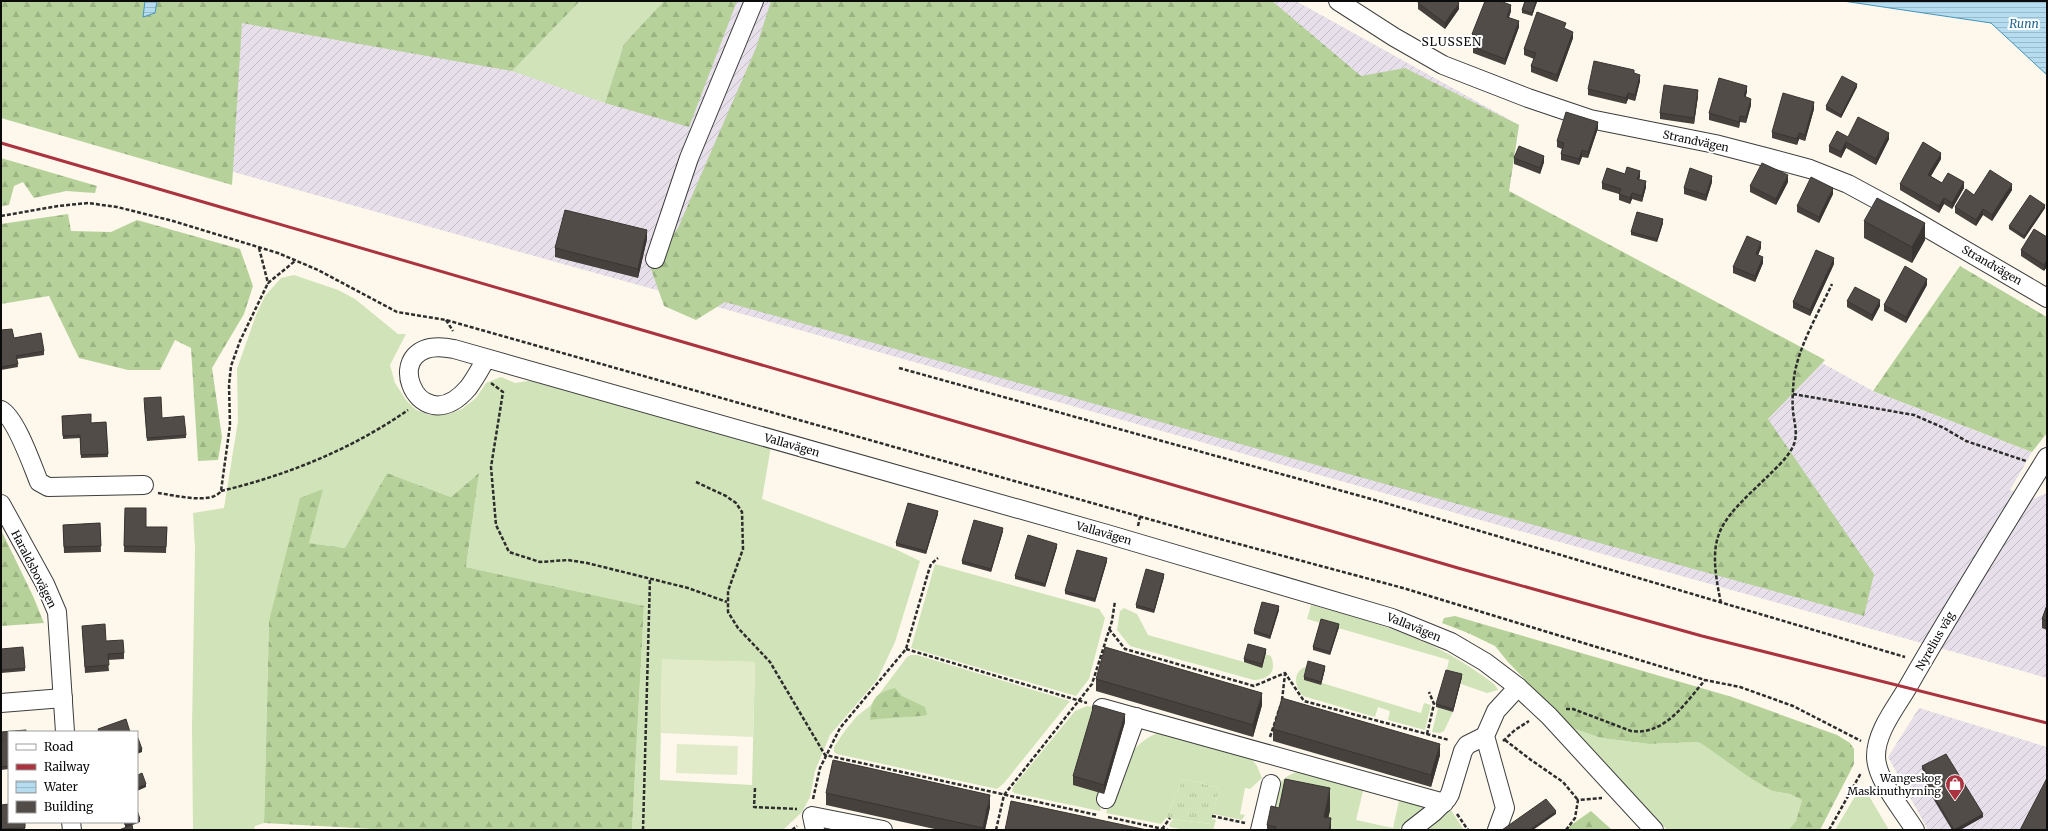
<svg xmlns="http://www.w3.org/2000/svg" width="2048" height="831" font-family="Merriweather,serif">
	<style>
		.industrial { fill: url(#industrial-furrows) }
		.grass { fill: #d1e3b8; fill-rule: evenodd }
		.forest { fill: url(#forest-firs) }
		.park { fill: url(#park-tufts) }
		.pitch { fill: #e1ebc9 }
		.water { fill: url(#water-rules); stroke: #4494bd }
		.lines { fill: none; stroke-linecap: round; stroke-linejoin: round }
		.minor-casing { stroke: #3e3e3e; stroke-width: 20 }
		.path { stroke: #2d2d2d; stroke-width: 2.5; stroke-dasharray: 4 2; stroke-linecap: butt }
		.minor { stroke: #fff; stroke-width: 18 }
		.rail { stroke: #ab333f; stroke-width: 3 }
		.wall { fill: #47413e }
		.shaded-wall { fill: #393532 }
		.building { fill: #524c48; stroke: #393532 }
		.labels { text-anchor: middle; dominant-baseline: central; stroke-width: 4; stroke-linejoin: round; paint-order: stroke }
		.street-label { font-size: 11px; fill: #0b0b0b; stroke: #fff }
		.poi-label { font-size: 11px; fill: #0b0b0b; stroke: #fff; text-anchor: end }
		.water-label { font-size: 12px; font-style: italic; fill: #23658e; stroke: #fff }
		.neighbourhood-label { font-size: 12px; letter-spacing: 1px; fill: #0b0b0b; stroke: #fff }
	</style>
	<defs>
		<pattern id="industrial-furrows" width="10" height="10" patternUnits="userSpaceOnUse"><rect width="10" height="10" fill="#e7dfe9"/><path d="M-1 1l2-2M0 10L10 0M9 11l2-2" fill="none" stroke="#c5bec6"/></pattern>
		<pattern id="forest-firs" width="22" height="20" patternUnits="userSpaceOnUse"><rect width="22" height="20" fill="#b6d29a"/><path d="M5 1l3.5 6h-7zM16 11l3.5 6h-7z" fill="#9bb383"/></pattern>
		<pattern id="park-tufts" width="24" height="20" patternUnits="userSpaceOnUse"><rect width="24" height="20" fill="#d1e3b8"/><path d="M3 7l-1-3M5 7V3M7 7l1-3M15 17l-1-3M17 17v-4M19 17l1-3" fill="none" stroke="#b2c19d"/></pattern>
		<pattern id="water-rules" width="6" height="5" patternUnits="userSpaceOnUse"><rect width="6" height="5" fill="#b5dcef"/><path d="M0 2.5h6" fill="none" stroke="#9abbcc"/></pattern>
	</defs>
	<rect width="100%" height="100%" fill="#fdf8eb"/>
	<g class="industrial">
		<polygon points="244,1 1296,1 1519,125 1509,191 1873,391 2032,452 2010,490 2033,499 2047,493 2047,678 201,163"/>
		<polygon points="1919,708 2047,747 2047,830 1928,830 1888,757"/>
	</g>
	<g class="grass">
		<polygon points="580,1 664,1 624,44 605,103 512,71"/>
		<path d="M294,275L338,290L355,299L398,334H406L390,365L395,383L406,400L416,410L430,415L449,414L462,409L476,398L486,383L501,377L515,383L541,379L771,446L762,499L893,548L920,561L895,642L877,680L830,735L815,771L810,797L802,812L783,830H632L644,606L466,567L479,473L451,497L387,473L345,548L308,543L269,621L264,823L255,826L254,830H193L192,727L195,549L193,513L224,508L238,421L237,369L256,315L265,296L281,278ZM662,660L755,662L752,785L660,780Z"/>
		<polygon points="935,564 1099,609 1105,618 1089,679 1076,696 911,648"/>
		<path d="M1311,605C1378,622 1440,641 1495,685L1498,690L1487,693L1461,684L1462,677L1446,673L1449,660L1307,619Z"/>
		<path d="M1124,608L1137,614L1148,635L1262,667L1265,654L1271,656C1277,672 1269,679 1254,680L1130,646L1117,630L1120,611Z"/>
		<polygon points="911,655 917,655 1070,701 1004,783 997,789 837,754 834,752 834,747 844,732 857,716 870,706 907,657"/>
		<path d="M1308,666L1304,680L1321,685L1322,683L1421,713L1424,703L1431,705L1425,730L1388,720L1390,711L1378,707L1375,717L1303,696C1294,686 1292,670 1308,666Z"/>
		<polygon points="1087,706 1093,707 1104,794 1100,811 1014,793 1012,791 1013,787 1075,711"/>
		<polygon points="1438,708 1453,712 1444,731 1440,733 1432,732"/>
		<polygon points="1572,728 1601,738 1649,744 1699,742 1750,778 1772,791 1790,794 1802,800 1796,821 1788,830 1667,830"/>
		<path d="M1168,730L1250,757L1257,766L1262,778L1250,789L1245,788L1240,814L1245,815L1242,820L1213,814L1219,788L1183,779L1166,818L1161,824L1106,813C1116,778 1128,738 1168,730Z"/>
		<path d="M1303,770L1364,787L1356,820L1393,828L1400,796L1426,806L1425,809L1398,830H1277C1274,802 1268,779 1303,770Z"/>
		<polygon points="1863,790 1866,791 1889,830 1835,830 1857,793"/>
		<polygon points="1451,810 1464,830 1426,830"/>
		<polygon points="1173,819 1210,824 1212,819 1216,820 1213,830 1185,830 1170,827 1169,825"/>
	</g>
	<g class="forest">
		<polygon points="1,1 145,1 143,17 155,13 157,1 580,1 512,71 242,23 232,185 1,118"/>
		<polygon points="664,1 737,1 689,127 605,103 624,44"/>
		<polygon points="771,1 1272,1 1361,76 1405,68 1519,125 1509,191 1825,360 1768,419 1874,574 1864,616 725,302 696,320 664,306 651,269 678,228 756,48"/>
		<polygon points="1,158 97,186 95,193 66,191 34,198 23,182 14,186 9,205 1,206"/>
		<polygon points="68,214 71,231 111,232 137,220 240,249 253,286 244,314 212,368 222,437 218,460 198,461 191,348 175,340 160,370 128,370 79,358 49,296 1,304 1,224"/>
		<polygon points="1960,266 2047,317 2047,433 2032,452 1873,391"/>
		<polygon points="387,473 451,497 479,473 466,567 644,606 632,830 392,830 264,823 269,621 300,498 323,489 309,543 345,548"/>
		<polygon points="1,530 33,596 44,623 1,626"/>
		<polygon points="1455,616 1732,697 1837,735 1850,743 1854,749 1854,764 1820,830 1788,830 1796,821 1802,800 1790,794 1772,791 1750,778 1699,742 1649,744 1601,738 1572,728 1508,662 1495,646 1468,633 1442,623 1444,618"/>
		<path d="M895,688L902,696L925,707L927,715C908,718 889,717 870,720C871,699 875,693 895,688Z"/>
		<polygon points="1591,811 1612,830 1564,830"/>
	</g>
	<polygon class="park" points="1183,779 1219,788 1211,824 1166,818"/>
	<g class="pitch">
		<polygon points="662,659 755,662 753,737 661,733"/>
		<polygon points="677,744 738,746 737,775 676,773"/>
	</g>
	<g class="water">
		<polygon points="145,1 157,1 155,13 143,17"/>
		<polygon points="1843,1 2047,1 2047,75 1991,23"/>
	</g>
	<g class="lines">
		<defs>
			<g id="minor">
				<polyline points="1338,1 1394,37 1443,65 1528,98 1590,119 1715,144 1773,159 1810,169 1848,184 1898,211 2047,298"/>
				<polyline points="655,259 689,158 754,1"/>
				<path d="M486,359C480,369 475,379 468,388C416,448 373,332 454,349L1107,534L1392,618L1451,642L1485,662L1518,687L1549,716L1654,830"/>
				<path d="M1,410C16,418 32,465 39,482L48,487L144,485"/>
				<polyline points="1,504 45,584 57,612 65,732"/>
				<polyline points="1,703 63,698"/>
				<polyline points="1102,708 1444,803"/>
				<polyline points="1106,799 1136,717"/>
				<polyline points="71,822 72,830"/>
				<polyline points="815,830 812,816 883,830"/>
				<polyline points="1260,830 1271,784"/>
				<polyline points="1411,830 1434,812 1447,799 1450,794 1463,751 1467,745 1485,736"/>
				<polyline points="1497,830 1505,808 1485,736 1496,711 1518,687"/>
				<path d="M1915,830C1903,810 1876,780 1876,756C1876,731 1897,706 1909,685C1953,608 2000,533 2047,457"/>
			</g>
		</defs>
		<use href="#minor" class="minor-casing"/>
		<g class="path">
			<polyline points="1,216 58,206 88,203 117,207 173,221 278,253 318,270 397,312 446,320 1205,535 1403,588 1705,680 1740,687 1793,706 1861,741"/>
			<polyline points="259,248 268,283 295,261"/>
			<polyline points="446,320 453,331"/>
			<polyline points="899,368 1382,502 1905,657"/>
			<polyline points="491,383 503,392 491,467 496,525 509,552 540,562 568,560 587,563 688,588 727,602"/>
			<polyline points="1793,394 1914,415 1944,428 1966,441 2026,461"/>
			<polyline points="696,482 726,496 736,503 742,512 743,549 728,591 728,612 738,628 770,662 825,755 1097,815"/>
			<path d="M221,491C288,475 352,449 408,410"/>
			<path d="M158,493C174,495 211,505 221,491L230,425L229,385L231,366L240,341L268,283"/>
			<polyline points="1138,526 1140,517"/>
			<path d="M1721,603C1706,533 1718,524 1767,477C1776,468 1789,457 1794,444C1798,433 1794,422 1793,411C1792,400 1793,388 1794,377C1799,345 1818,314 1832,284"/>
			<polyline points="1109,629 1125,649 1254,686 1285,673 1304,701 1449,740"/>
			<polyline points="906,649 1087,703"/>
			<polyline points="1282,700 1285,674"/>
			<path d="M1566,709H1573L1631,731C1665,736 1686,702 1705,680"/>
			<polyline points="1427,734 1434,704 1429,692"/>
			<polyline points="1270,737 1280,707"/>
			<polyline points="1505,740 1531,760 1563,782 1578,800"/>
			<polyline points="1503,741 1515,730 1529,721"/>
			<polyline points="755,788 754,807 797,809"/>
			<polyline points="813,799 820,768 840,728 906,649 928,573 931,564 938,558"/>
			<polyline points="1457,814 1468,830"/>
			<polyline points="1212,816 1245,823"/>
			<polyline points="1108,817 1168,830"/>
			<polyline points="1162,829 1170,818"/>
			<polyline points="643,830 650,579"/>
			<polyline points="792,830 797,826"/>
			<polyline points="996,830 1004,795 1092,684 1112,621 1115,601"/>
			<polyline points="1566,830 1575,818 1578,800 1602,798"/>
			<polyline points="1829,830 1861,773"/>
		</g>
		<use href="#minor" class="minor"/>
		<polyline class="rail" points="1,143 1458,568 1702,636 2047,723"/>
	</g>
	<g class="wall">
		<polygon points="1537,1 1532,16 1522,13 1522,10"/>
		<polygon points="1418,3 1459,9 1445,29 1418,9"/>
		<polygon points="1511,11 1509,17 1519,27 1505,65 1473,53 1473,47 1475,42 1472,40 1472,34"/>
		<polygon points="1566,29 1573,38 1557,82 1531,72 1531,66 1534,59 1524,55 1524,49"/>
		<polygon points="1634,74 1640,81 1635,101 1628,99 1626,104 1588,95 1588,89"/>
		<polygon points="1857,87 1841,118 1826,110 1826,106"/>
		<polygon points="1747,92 1745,97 1751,105 1746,123 1740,122 1739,128 1709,120 1709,113"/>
		<polygon points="1698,96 1694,124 1660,119 1660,113"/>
		<polygon points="1814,109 1805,141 1799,139 1797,145 1772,138 1772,132"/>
		<polygon points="1598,128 1588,158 1582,157 1579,165 1561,160 1561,154 1562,149 1557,147 1557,141"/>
		<polygon points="1848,137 1889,139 1876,165 1846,148 1841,158 1829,152 1829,146"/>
		<polygon points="1514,158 1544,162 1540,174 1514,164"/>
		<polygon points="1941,159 1931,176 1942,183 1964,188 1952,209 1944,204 1939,213 1900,190 1900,184"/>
		<polygon points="1625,174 1640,177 1639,179 1646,187 1642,202 1632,199 1630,204 1619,200 1619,194 1602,189 1602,183"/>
		<polygon points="1712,182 1706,201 1684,194 1684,188"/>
		<polygon points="1788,182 1776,205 1750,192 1750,186"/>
		<polygon points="2012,190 1992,221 1983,215 1976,226 1955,213 1955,207 1974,195"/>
		<polygon points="1833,194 1819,223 1797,212 1797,206"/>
		<polygon points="2045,208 2024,239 2009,229 2009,226"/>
		<polygon points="1864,221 1925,240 1912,263 1864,238"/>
		<polygon points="1663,223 1657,242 1631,235 1631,232"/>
		<polygon points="2047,237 2044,271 2021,256 2021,250"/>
		<polygon points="647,239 638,278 555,257 555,248"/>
		<polygon points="1761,248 1758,255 1763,263 1755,282 1733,273 1733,267"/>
		<polygon points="1834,264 1810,316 1793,308 1793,302"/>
		<polygon points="1927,285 1906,323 1884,311 1884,305"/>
		<polygon points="1847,301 1880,306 1872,321 1847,307"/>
		<polygon points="1,330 14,338 44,351 44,355 17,359 18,367 1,370"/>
		<polygon points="144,402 162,418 186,435 186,438 147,441"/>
		<polygon points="62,416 91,423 106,422 108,457 81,458 80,438 63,439"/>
		<polygon points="125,508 146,527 167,527 166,553 124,552"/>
		<polygon points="938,514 926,554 896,546 896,543"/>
		<polygon points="100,523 101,552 64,553 63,525"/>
		<polygon points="1003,531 991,572 962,564 962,561"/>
		<polygon points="1057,547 1045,587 1015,579 1015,576"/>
		<polygon points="1107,561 1095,602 1065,594 1065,591"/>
		<polygon points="1164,577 1154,613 1136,608 1136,605"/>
		<polygon points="2047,605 2047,630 2042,628 2042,619"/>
		<polygon points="1279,610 1270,639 1254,634 1254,631"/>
		<polygon points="82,626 124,653 124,659 108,660 109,671 85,673"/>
		<polygon points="1339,627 1330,655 1313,650 1313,647"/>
		<polygon points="1,649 25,668 25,671 1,673"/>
		<polygon points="1266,652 1262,668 1244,662 1244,659"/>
		<polygon points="1325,669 1321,685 1304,680 1304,677"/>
		<polygon points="1462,677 1453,712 1436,707 1436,704"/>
		<polygon points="1096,679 1262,705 1253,737 1096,691"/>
		<polygon points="1125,722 1104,794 1073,785 1073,776"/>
		<polygon points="1273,729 1440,755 1431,787 1273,741"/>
		<polygon points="9,732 9,769 1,770 1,741"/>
		<polygon points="1922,766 1983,817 1960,830 1952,830 1925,785 1925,782 1929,780 1922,769"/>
		<polygon points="826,793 990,807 985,830 939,830 826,805"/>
		<polygon points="1,805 25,822 25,830 1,830"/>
		<polygon points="1279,808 1330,810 1328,818 1331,830 1267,830 1267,825"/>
	</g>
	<g class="shaded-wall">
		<polygon points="1536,1 1537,1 1537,2 1532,16 1532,13"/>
		<polygon points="1459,3 1459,9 1445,29 1445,23"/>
		<polygon points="1511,5 1511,11 1507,23 1507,17"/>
		<polygon points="1519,21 1519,27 1505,65 1505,59"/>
		<polygon points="1573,32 1573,38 1557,82 1557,75"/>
		<polygon points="1640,75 1640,81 1635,101 1635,95"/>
		<polygon points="1857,84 1857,87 1841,118 1841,115"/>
		<polygon points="1747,86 1747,92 1744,102 1744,96"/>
		<polygon points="1698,90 1698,96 1694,124 1694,118"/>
		<polygon points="1628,93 1628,99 1626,104 1626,98"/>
		<polygon points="1751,99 1751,105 1746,123 1746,117"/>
		<polygon points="1814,102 1814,109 1805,141 1805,135"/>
		<polygon points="1740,116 1740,122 1739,128 1739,122"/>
		<polygon points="1598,122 1598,128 1588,158 1588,152"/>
		<polygon points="1799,133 1799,139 1797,145 1797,139"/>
		<polygon points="1889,133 1889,139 1876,165 1876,159"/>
		<polygon points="1846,142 1846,148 1841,158 1841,152"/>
		<polygon points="1582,150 1582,157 1579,165 1579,159"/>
		<polygon points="1941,153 1941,159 1928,181 1928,175"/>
		<polygon points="1544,156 1544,162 1540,174 1540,168"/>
		<polygon points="1640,171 1640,177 1637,185 1637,179"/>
		<polygon points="1788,175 1788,182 1776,205 1776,199"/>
		<polygon points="1712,176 1712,182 1706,201 1706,195"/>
		<polygon points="1646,181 1646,187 1642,202 1642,196"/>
		<polygon points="1964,182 1964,188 1952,209 1952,203"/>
		<polygon points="2012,184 2012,190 1992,221 1992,215"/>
		<polygon points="1833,188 1833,194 1819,223 1819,217"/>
		<polygon points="1632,193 1632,199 1630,204 1630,198"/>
		<polygon points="1944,198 1944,204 1939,213 1939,206"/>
		<polygon points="2045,205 2045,208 2024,239 2024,236"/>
		<polygon points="1983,209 1983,215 1976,226 1976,220"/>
		<polygon points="1663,219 1663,223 1657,242 1657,239"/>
		<polygon points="1925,223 1925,240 1912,263 1912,247"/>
		<polygon points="647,230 647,239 638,278 638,269"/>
		<polygon points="1761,242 1761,248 1756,260 1756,254"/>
		<polygon points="1763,257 1763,263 1755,282 1755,276"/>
		<polygon points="1834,258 1834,264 1810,316 1810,310"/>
		<polygon points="2047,260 2047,267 2044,271 2044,265"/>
		<polygon points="1927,279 1927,285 1906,323 1906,317"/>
		<polygon points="1880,300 1880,306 1872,321 1872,315"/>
		<polygon points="938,511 938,514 926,554 926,551"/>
		<polygon points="1003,528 1003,531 991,572 991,569"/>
		<polygon points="1057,544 1057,547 1045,587 1045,584"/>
		<polygon points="1107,558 1107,561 1095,602 1095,599"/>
		<polygon points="1164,574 1164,577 1154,613 1154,610"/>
		<polygon points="1279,606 1279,610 1270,639 1270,636"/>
		<polygon points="1339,624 1339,627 1330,655 1330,652"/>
		<polygon points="1266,649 1266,652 1262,668 1262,664"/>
		<polygon points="1325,666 1325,669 1321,685 1321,682"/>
		<polygon points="1462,674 1462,677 1453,712 1453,709"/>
		<polygon points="1262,693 1262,705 1253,737 1253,725"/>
		<polygon points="1125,714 1125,722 1104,794 1104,785"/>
		<polygon points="1440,744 1440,755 1431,787 1431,775"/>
		<polygon points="142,749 142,752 137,754 137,750"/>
		<polygon points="146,784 146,787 137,791 137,788"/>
		<polygon points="1330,788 1330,810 1326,830 1324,817"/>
		<polygon points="990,795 990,807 985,830 983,830"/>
		<polygon points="1556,811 1556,814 1533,830 1529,830"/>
		<polygon points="1983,814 1983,817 1960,830 1954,830"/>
		<polygon points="1331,818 1331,830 1329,830"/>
		<polygon points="140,819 140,822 125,828 125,825 134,822 137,822 137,821"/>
	</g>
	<g class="building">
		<polygon points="1419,1 1457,1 1459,3 1445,23 1418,3"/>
		<polygon points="1485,1 1500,1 1511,5 1507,17 1519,21 1505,59 1473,47 1477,36 1472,34"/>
		<polygon points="1525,1 1536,1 1532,13 1522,10"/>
		<polygon points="1537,12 1566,23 1564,28 1573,32 1557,75 1531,66 1536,53 1524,49"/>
		<polygon points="1594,61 1634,70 1634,73 1640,75 1635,95 1628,93 1626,98 1588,89"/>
		<polygon points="1842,76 1857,84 1841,115 1826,106"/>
		<polygon points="1719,78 1747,86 1744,96 1751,99 1746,117 1740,116 1739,122 1709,113"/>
		<polygon points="1664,85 1698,90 1694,118 1660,113"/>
		<polygon points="1783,93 1814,102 1805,135 1799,133 1797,139 1772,132"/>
		<polygon points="1566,112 1598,122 1588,152 1582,150 1579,159 1561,154 1564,143 1557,141"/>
		<polygon points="1858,117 1889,133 1876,159 1846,142 1841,152 1829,146 1837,131 1848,137"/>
		<polygon points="1923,142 1941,153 1928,175 1942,183 1948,173 1964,182 1952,203 1944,198 1939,206 1900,184"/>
		<polygon points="1519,146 1544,156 1540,168 1514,158"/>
		<polygon points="1762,163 1788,175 1776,199 1750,186"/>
		<polygon points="1627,167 1640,171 1637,179 1646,181 1642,196 1632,193 1630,198 1619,194 1621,189 1602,183 1607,168 1625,174"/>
		<polygon points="1690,168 1712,176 1706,195 1684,188"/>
		<polygon points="1990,170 2012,184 1992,215 1983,209 1976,220 1955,207 1966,189 1974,195"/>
		<polygon points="1811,177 1833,188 1819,217 1797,206"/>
		<polygon points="2030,195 2045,205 2024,236 2009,226"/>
		<polygon points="1877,198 1925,223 1912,247 1864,221"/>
		<polygon points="565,210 647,230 638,269 555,248"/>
		<polygon points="1637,212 1663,219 1657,239 1631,232"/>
		<polygon points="2034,229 2047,237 2047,260 2044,265 2021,250"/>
		<polygon points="1747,236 1761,242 1756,254 1763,257 1755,276 1733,267"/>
		<polygon points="1816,250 1834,258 1810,310 1793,302"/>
		<polygon points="1905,266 1927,279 1906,317 1884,305"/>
		<polygon points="1855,287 1880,300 1872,315 1847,301"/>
		<polygon points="12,329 14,338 41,333 44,351 16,356 18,364 1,367 1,330"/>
		<polygon points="161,397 162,418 184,416 186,435 147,438 144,398"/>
		<polygon points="91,414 91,423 106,422 108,454 81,455 80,435 63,436 62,416"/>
		<polygon points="908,503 938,511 926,551 896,543"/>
		<polygon points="125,508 146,508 146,527 167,527 166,547 124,546"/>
		<polygon points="974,520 1003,528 991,569 962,561"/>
		<polygon points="100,523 101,546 64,547 63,525"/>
		<polygon points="1028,535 1057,544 1045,584 1015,576"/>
		<polygon points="1077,550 1107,558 1095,599 1065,591"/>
		<polygon points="1146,569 1164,574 1154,610 1136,605"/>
		<polygon points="1262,602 1279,606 1270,636 1254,631"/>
		<polygon points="2047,605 2047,621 2042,619"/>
		<polygon points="1321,619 1339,624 1330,652 1313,647"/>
		<polygon points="105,624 106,641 123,640 124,653 108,654 109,665 85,667 82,626"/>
		<polygon points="1248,644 1266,649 1262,664 1244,659"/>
		<polygon points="23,647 25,668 1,670 1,649"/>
		<polygon points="1105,647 1262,693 1253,725 1096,679"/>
		<polygon points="1308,661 1325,666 1321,682 1304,677"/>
		<polygon points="1446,670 1462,674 1453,709 1436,704"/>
		<polygon points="1282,698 1440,744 1431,775 1273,729"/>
		<polygon points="1094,705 1125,714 1104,785 1073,776"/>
		<polygon points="126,719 130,732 99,732 98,729"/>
		<polygon points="26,730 26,732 9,732 9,766 1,767 1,741 2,741 1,732"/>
		<polygon points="137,738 138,738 142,749 137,750"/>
		<polygon points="1946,754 1983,814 1954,830 1925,782 1930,779 1922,766"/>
		<polygon points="833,760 990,795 983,828 826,793"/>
		<polygon points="142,773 146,784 137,788 137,774 138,775"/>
		<polygon points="2047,778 2047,830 2020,830"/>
		<polygon points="1285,779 1330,788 1324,817 1331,818 1329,830 1275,830 1276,827 1267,825 1271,806 1279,808"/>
		<polygon points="1546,799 1556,811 1529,830 1502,830"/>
		<polygon points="1011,801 1147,830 1005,830"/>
		<polygon points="9,804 9,822 25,822 25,828 1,829 1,805"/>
		<polygon points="137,810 140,819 137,821"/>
		<polygon points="124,822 134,822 125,825"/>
		<polygon points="132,825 133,830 119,830"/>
	</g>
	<defs>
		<symbol id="shop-pin" viewBox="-11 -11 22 30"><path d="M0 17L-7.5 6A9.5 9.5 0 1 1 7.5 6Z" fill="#ab333f" stroke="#fff"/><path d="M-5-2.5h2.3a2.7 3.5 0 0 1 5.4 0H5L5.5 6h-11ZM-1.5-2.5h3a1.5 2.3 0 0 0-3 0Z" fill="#fff"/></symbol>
	</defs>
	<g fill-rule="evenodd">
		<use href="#shop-pin" x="1944" y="773" width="22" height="30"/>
	</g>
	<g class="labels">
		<g class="street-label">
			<text transform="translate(1696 141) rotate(12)">Strandvägen</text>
			<text transform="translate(1992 265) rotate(30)">Strandvägen</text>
			<text transform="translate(792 445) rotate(16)">Vallavägen</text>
			<text transform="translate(1104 533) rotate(16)">Vallavägen</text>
			<text transform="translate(34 569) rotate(63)">Haraldsbovägen</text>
			<text transform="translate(1414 627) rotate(22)">Vallavägen</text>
			<text transform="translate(1935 641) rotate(-60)">Nyrelius väg</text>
		</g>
		<g class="poi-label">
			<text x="1941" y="778">Wangeskog<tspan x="1941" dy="13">Maskinuthyrning</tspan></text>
		</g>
		<g class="water-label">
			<text x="2024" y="23">Runn</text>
		</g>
		<g class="neighbourhood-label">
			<text x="1452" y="41">SLUSSEN</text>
		</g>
	</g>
	<rect width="2048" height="831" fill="none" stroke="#0b0b0b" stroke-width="4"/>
	<rect x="8" y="731" width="130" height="92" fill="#ffffff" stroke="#9d9d9d"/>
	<rect x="16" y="744" width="20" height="6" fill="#ffffff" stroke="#9d9d9d"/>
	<text x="44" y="751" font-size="12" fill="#0b0b0b">Road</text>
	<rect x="16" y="764" width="20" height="6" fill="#ab333f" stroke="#9d9d9d"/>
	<text x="44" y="771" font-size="12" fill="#0b0b0b">Railway</text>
	<rect x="16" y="781" width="20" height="12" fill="url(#water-rules)" stroke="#9d9d9d"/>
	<text x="44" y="791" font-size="12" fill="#0b0b0b">Water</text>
	<rect x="16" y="801" width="20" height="12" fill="#524c48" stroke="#9d9d9d"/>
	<text x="44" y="811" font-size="12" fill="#0b0b0b">Building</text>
</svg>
